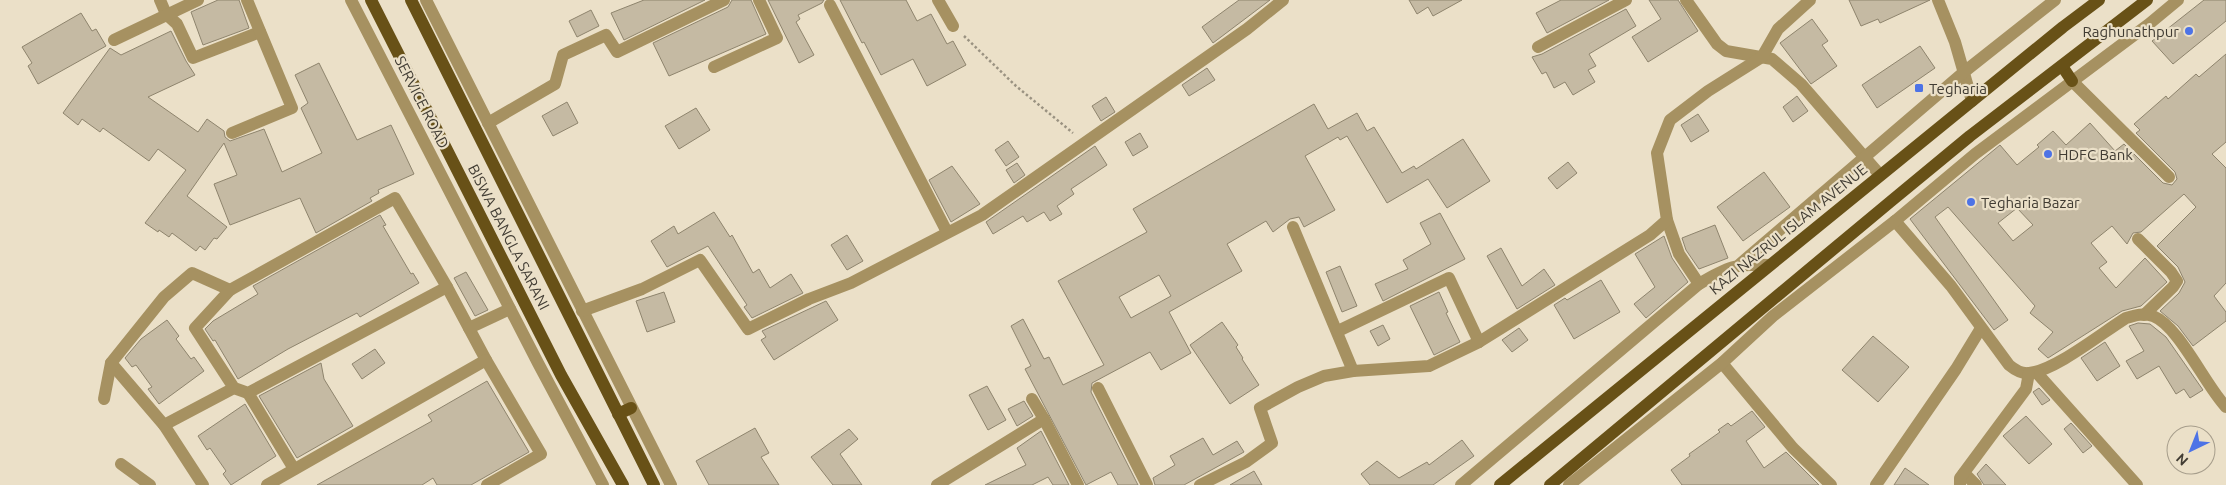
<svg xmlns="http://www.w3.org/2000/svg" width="2226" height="485" font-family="Ubuntu,sans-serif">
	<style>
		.building { fill: #c5baa3; stroke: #8e846d; fill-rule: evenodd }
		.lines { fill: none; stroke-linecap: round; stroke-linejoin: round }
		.path { stroke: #9a9281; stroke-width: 2.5; stroke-dasharray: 2.5 2.5; stroke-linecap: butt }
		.minor { stroke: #a69161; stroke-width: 12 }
		.major { stroke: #685117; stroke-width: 12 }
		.poi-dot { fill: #4d73e6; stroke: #ebe0c8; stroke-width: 2 }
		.labels { text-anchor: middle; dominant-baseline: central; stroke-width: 4.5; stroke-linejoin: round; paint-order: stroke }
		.poi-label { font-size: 15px; fill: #413c33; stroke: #ebe0c8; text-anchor: start }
		.street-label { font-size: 15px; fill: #413c33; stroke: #ebe0c8 }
	</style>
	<rect width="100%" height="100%" fill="#ebe0c8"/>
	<g class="building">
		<polygon points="218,0 239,0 249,28 203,45 191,12"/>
		<polygon points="644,0 705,0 624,40 611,13"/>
		<polygon points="732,0 751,0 766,34 669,76 653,43 728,7"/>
		<polygon points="768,0 824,0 822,3 798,15 800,19 796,22 814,55 799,63"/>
		<polygon points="840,0 906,0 917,21 931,14 947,44 953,41 966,65 927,86 913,59 881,75 864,42 862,43"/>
		<polygon points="1239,0 1270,0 1213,43 1202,27"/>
		<polygon points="1409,0 1462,0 1433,16 1428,7 1417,14"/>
		<polygon points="1561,0 1609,0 1547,33 1536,13"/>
		<polygon points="1649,0 1678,0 1698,31 1648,62 1632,37 1661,19"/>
		<polygon points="1849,0 1930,0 1880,23 1878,19 1861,26"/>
		<polygon points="2204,0 2226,0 2226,21 2173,64 2152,41"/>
		<polygon points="1626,9 1636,26 1589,54 1596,66 1588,70 1595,82 1573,95 1565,82 1554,88 1546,72 1542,74 1532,57 1542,54"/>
		<polygon points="591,10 599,26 577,37 569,21"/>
		<polygon points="81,13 92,31 96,29 106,46 38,84 28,66 32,63 22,47"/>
		<polygon points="1812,19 1828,41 1822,45 1837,66 1811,84 1780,43"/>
		<polygon points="171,31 186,61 195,75 148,97 198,132 207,119 224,131 225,137 230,141 264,129 282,172 322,153 301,108 308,103 295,75 319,63 357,140 391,125 414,174 378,190 379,193 370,198 372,201 316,233 300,198 230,225 214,184 237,175 224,143 187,196 227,227 217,239 214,238 205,250 200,246 196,251 172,233 169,237 159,230 158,232 145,223 186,170 158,149 149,161 103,128 100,132 82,119 78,125 63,113 110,48 121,55"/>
		<polygon points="1920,46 1935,68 1877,108 1862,85"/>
		<path d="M2226,54V142L2212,154L2226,168V283L2214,296L2226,312V321L2193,346L2178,326L2160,311L2179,293L2185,282L2178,267L2157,246L2196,207L2184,194L2141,232L2133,233L2127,244L2112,226L2091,243L2107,262L2099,268L2116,288L2145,258L2167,282L2141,306L2122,311L2048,358L2038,349L2053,332L2030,313L2035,306L1948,207L1935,217L2008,320L1994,330L1910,219L2000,145L2017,165L2039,147L2037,145L2053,131L2066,145L2090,123L2115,151L2124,144L2163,183L2172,185L2177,179L2175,172L2136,133L2140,130L2134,124L2166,96L2168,99L2196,74L2199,77ZM2017,208L2033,225L2013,241L1998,223Z"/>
		<polygon points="1207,68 1215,80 1189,96 1182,85"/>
		<polygon points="1797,96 1808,111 1793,122 1783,107"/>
		<polygon points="1106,97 1115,112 1101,121 1092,106"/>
		<polygon points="567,102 578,123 553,136 542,116"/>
		<path d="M1314,104L1328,129L1357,113L1367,131L1374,127L1402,173L1414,166L1416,169L1463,139L1490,181L1447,208L1428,179L1387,203L1347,136L1340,140L1338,137L1305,156L1335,210L1304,227L1299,217L1290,219L1273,232L1266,221L1227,244L1242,271L1169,312L1191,353L1161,370L1150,352L1092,383L1091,392L1138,485H1118L1111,472L1086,485L1025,369L1031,366L1011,326L1023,319L1044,359L1049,357L1063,385L1104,365L1058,281L1147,232L1133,209ZM1159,275L1171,296L1131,318L1119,297Z"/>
		<polygon points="696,108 710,130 679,149 665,126"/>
		<polygon points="1698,114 1709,131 1691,142 1681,125"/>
		<polygon points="1140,133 1148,147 1133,156 1125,142"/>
		<polygon points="1008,141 1019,157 1006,166 995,150"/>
		<polygon points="1095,146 1107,165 1071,189 1074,194 1057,206 1062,214 1050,221 1044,212 1027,222 1023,216 993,234 986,222"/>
		<polygon points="1568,162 1577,173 1557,189 1548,178"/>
		<polygon points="1017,163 1025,175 1014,183 1006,170"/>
		<polygon points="952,166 980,204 951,222 929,180"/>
		<polygon points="1764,172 1790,207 1743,241 1717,207"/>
		<polygon points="714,212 730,237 732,235 753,273 759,269 770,288 791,274 803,293 752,318 744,307 747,305 708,246 667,267 651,241 674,226 678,234"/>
		<polygon points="1440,213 1465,259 1383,301 1375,284 1408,269 1403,260 1431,244 1420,223"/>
		<polygon points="380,215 386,225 383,226 411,274 413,273 419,283 360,317 357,313 288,349 238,379 215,340 213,341 205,329 213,321 258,294 253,286"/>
		<polygon points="1715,225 1728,258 1699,269 1686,250 1682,238"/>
		<polygon points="847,235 863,261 847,270 831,245"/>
		<polygon points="1664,236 1672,258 1688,282 1646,318 1634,304 1655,287 1635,254"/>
		<polygon points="1501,248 1522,286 1544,269 1555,285 1517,309 1487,256"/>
		<polygon points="1340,266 1357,306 1342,312 1326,272"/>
		<polygon points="466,272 488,310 475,316 454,278"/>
		<polygon points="1601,280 1620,312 1574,339 1554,305 1565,298 1567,300"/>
		<polygon points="664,292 675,322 647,332 636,301"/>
		<polygon points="1439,292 1448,312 1446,313 1460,342 1434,355 1410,306"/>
		<polygon points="826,301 838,320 774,360 761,340 766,337 762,331"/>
		<polygon points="167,320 179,336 176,339 191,359 194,357 204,371 159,404 148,389 152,387 136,365 132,367 125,358 141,339"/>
		<polygon points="1222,322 1238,345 1236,347 1243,358 1242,359 1259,385 1230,404 1190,345"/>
		<polygon points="2138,323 2150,324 2166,337 2203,390 2190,398 2184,389 2176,394 2159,366 2137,379 2126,361 2144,351 2129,326"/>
		<polygon points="1383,325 1390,339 1378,346 1370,331"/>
		<polygon points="1519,328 1528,340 1512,352 1502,340"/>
		<polygon points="1873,336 1909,367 1878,402 1842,370"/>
		<polygon points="2105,342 2120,366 2097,381 2081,358"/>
		<polygon points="375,349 385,363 362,379 352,364"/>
		<polygon points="321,363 324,379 353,426 297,458 259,396"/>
		<polygon points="487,381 529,452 471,485 437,485 433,478 422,485 317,485 432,421 428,415"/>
		<polygon points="987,386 1006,420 988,430 969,395"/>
		<polygon points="2039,388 2050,400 2042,405 2033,392"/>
		<polygon points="1024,401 1033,416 1017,426 1008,409"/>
		<polygon points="245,404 276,456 231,485 223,474 226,471 210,448 207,450 198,436"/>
		<polygon points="1752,411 1765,427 1746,441 1764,468 1786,452 1819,485 1682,485 1671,470 1690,456 1689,454 1720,432 1718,430 1728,423 1731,426"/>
		<polygon points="2026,416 2052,444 2029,464 2003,436"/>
		<polygon points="2071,423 2092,446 2083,453 2064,429"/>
		<polygon points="755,428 769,453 761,457 779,485 709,485 696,461"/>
		<polygon points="849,429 858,439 840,454 862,485 833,485 811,457"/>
		<polygon points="1041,431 1069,485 1053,485 1048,477 1032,485 985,485 1026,465 1017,448"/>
		<polygon points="1203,438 1213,455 1237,441 1244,452 1184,485 1155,485 1153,478 1175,465 1170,456"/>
		<polygon points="1462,440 1474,456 1433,485 1370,485 1361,474 1377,461 1399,478 1427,462 1429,465"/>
		<polygon points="1986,464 2006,485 1984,485 1977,474"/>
		<polygon points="1905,468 1929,485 1894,485"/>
		<polygon points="1254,471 1262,485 1230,485"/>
	</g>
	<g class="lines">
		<polyline class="path" points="964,36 1016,86 1073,133"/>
		<g class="minor">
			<polyline points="160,0 166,14 177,24 193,58 260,32"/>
			<polyline points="351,0 538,363 603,485"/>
			<polyline points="426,0 671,485"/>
			<polyline points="938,0 953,26"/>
			<polyline points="1686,0 1717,44 1726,51 1772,59 1801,84 1880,175"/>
			<polyline points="1938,0 1955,42 1972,101"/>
			<polyline points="830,5 947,232"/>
			<polyline points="114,40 198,0"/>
			<polyline points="1538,47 1626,0"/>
			<polyline points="714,67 777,38 759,0"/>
			<polyline points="2072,81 2169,177"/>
			<polyline points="488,123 555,84 563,55 606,35 617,52 724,0"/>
			<polyline points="232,133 292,108 247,0"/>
			<polyline points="1667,220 1679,254 1699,284"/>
			<path d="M1895,221L1951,286L2009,365C2015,370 2021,374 2029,373C2055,371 2103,332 2126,318C2136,315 2143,313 2153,316C2179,326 2205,385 2226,407"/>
			<polyline points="1293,227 1353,371"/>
			<polyline points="2138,239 2171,272 2177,281 2173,287 2144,315"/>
			<polyline points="1740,264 1964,72 2055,0"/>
			<polyline points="447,287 486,360"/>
			<polyline points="582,311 642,289 700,260 748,329 809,299 851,283 982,215 1247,29 1283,0"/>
			<polyline points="469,328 510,309"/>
			<polyline points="1338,331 1449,278 1479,342"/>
			<polyline points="111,363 164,425"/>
			<polyline points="1722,363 1793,448 1831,485"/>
			<polyline points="2036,372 2137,485"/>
			<polyline points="1098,388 1147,485"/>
			<polyline points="248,393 294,469"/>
			<polyline points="104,399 111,363 164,297 192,273 230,290"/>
			<polyline points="1032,399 1044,419"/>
			<polyline points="121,464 150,485"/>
			<polyline points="1964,473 1976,485"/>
			<polyline points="203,485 164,425 234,388 248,393 447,287 395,198 230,290 195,328 234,388"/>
			<polyline points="267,485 486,360 541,454 487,485"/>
			<polyline points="937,485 1044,419 1078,485"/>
			<polyline points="1200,485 1246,462 1272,443 1260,408 1298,387 1324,376 1353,371 1429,366 1479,342 1650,235 1667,220 1657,153 1670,120 1708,91 1762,57 1778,29 1810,0"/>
			<path d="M1461,485L1699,284C1729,266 1735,264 1770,265"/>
			<polyline points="1569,485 1722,363 1773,316 1895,221 1975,154 2149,24 2178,0"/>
			<polyline points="1876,485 1956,369 1981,328"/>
			<polyline points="1960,485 1960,478 2026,389 2029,373"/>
		</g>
		<g class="major">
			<polyline points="371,0 561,375 623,485"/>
			<polyline points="411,0 654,485"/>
			<polyline points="2062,66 2072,81"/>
			<polyline points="618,414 631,408"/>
			<polyline points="1500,485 2063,27 2099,0"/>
			<polyline points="1550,485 1890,202 1970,136 2147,0"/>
		</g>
	</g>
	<g class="poi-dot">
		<circle cx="2189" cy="31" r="5"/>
		<rect x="1914" y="83" width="10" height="10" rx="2.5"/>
		<circle cx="2048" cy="154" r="5"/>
		<circle cx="1971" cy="202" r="5"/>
	</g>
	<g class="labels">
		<g class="poi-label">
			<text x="2179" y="31" text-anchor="end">Raghunathpur</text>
			<text x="1929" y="88">Tegharia</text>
			<text x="2058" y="154">HDFC Bank</text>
			<text x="1981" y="202">Tegharia Bazar</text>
		</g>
		<g class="street-label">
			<text transform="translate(422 102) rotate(63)">SERVICE ROAD</text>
			<text transform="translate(1788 229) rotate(-39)">KAZI NAZRUL ISLAM AVENUE</text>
			<text transform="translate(509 237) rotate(63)">BISWA BANGLA SARANI</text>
		</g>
	</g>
	<g transform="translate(2191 450) rotate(223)"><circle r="24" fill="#ebe0c8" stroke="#a79e8c"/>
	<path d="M0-4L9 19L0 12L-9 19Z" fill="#4d73e6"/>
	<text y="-8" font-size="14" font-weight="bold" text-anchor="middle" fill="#413c33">N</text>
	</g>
</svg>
